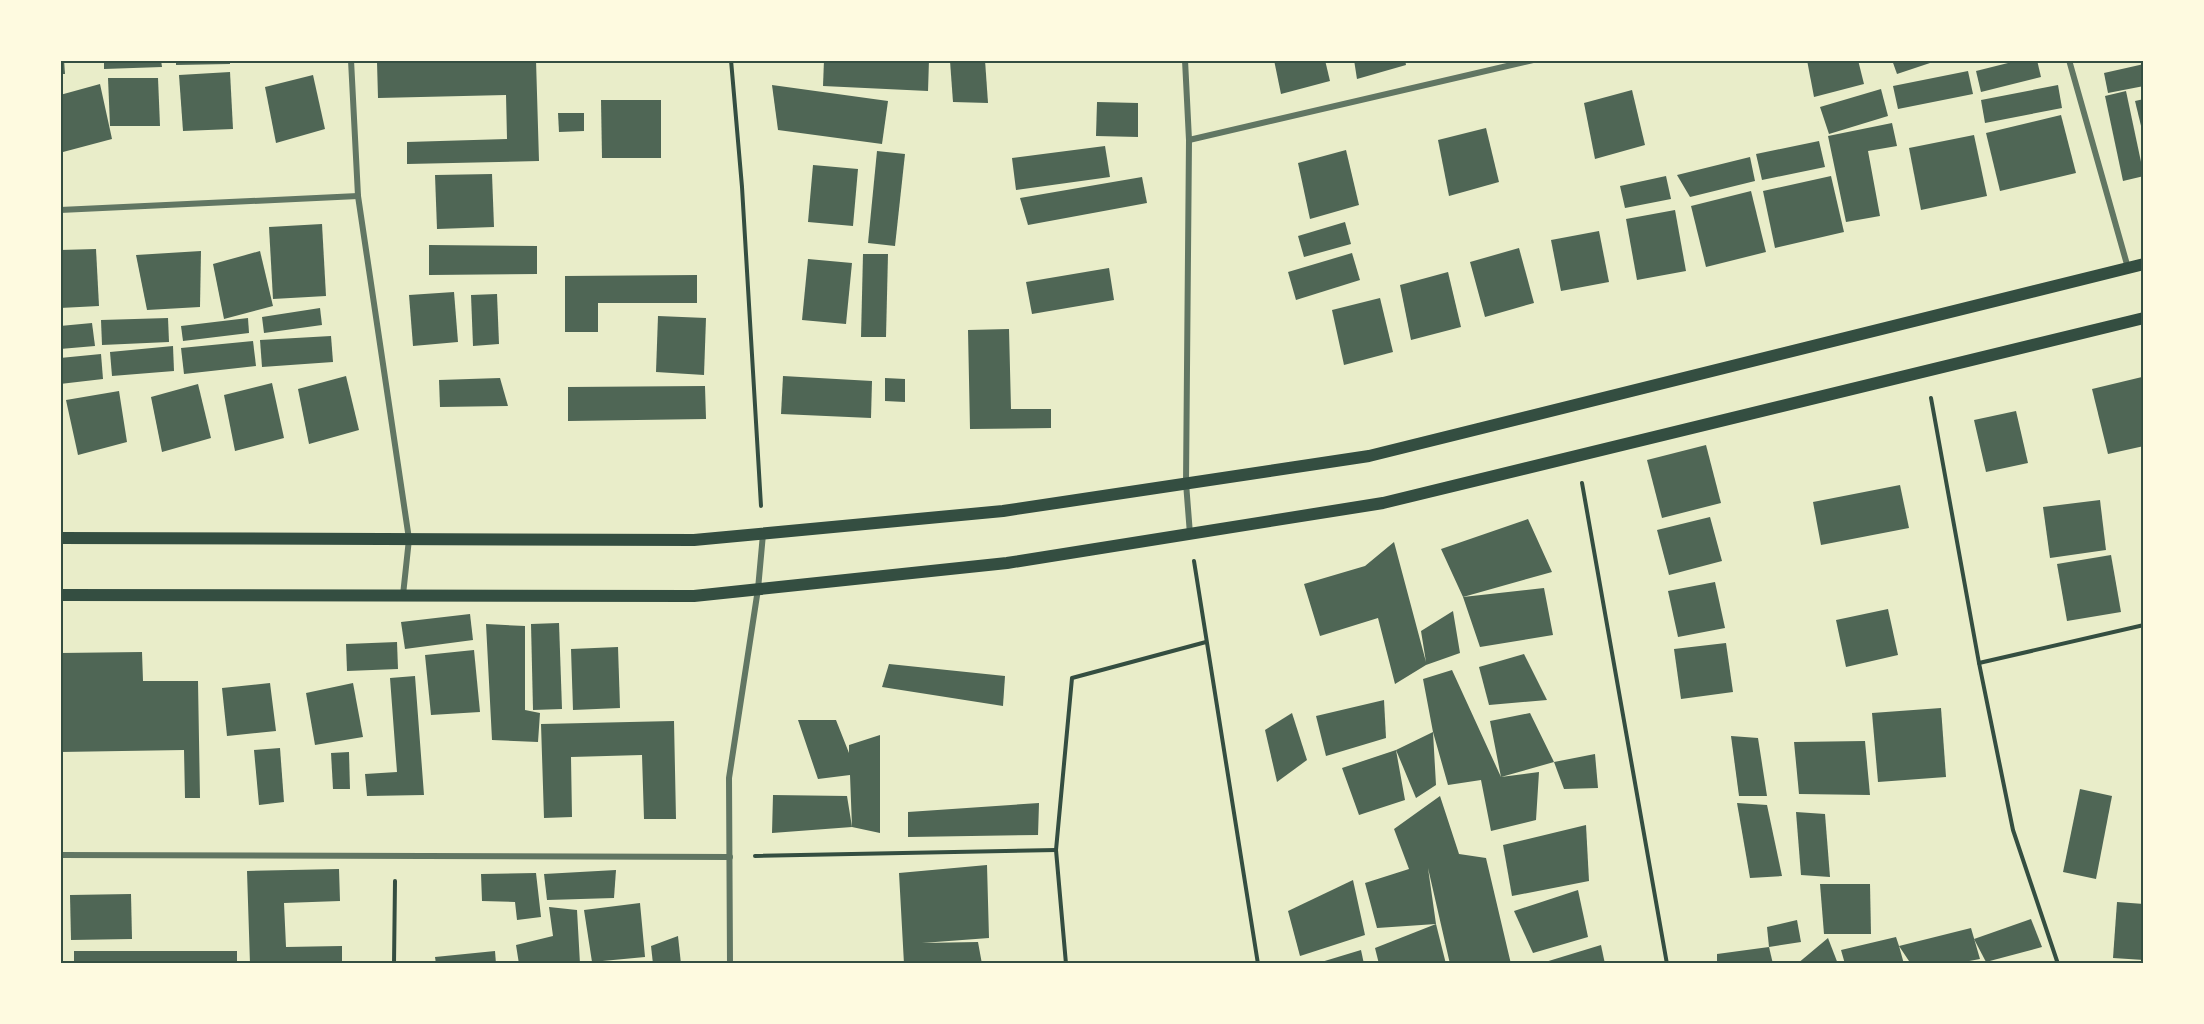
<svg xmlns="http://www.w3.org/2000/svg" width="2204" height="1024" font-family="'Asap Condensed',sans-serif">
	<style>
		.building { fill: #4f6655 }
		.lines { fill: none; stroke-linecap: round; stroke-linejoin: round }
		.path { stroke: #344e41; stroke-width: 4 }
		.minor { stroke: #617663; stroke-width: 6 }
		.secondary { stroke: #344e41; stroke-width: 12 }
		.neatline { fill: none; stroke: #344e41; stroke-width: 2 }
	</style>
	<rect width="100%" height="100%" fill="#e9edc9"/>
	<g class="building">
		<polygon points="60,60 64,60 65,74 60,74"/>
		<polygon points="104,60 161,60 162,67 104,69"/>
		<polygon points="176,60 230,60 230,64 176,65"/>
		<polygon points="452,60 536,60 539,161 407,164 407,142 507,139 506,95 378,98 377,62"/>
		<polygon points="824,60 929,60 928,91 823,86"/>
		<polygon points="985,60 988,103 953,102 950,61"/>
		<polygon points="1274,60 1325,60 1330,81 1281,94"/>
		<polygon points="1354,60 1405,60 1406,65 1357,79"/>
		<polygon points="1807,60 1858,60 1864,84 1814,97"/>
		<polygon points="1892,60 1939,60 1897,74"/>
		<polygon points="2020,60 2037,60 2041,77 1981,92 1976,71"/>
		<polygon points="2144,64 2144,86 2108,93 2104,73"/>
		<polygon points="1968,71 1973,94 1898,109 1893,86"/>
		<polygon points="230,72 233,129 183,131 179,75"/>
		<polygon points="313,75 325,129 276,143 265,87"/>
		<polygon points="108,78 158,78 160,126 110,126"/>
		<polygon points="100,84 112,139 63,152 60,138 60,95"/>
		<polygon points="772,85 888,101 882,144 778,130"/>
		<polygon points="2058,85 2062,108 1985,123 1981,100"/>
		<polygon points="1881,89 1888,116 1829,134 1820,107"/>
		<polygon points="1632,90 1645,145 1595,159 1584,103"/>
		<polygon points="2126,91 2144,176 2123,181 2105,96"/>
		<polygon points="2144,99 2144,134 2143,134 2135,101"/>
		<polygon points="601,100 661,100 661,158 602,158"/>
		<polygon points="1097,102 1138,103 1138,137 1096,136"/>
		<polygon points="558,113 584,113 584,131 559,132"/>
		<polygon points="2061,115 2076,173 2000,191 1986,133"/>
		<polygon points="1892,123 1897,146 1868,151 1880,216 1846,222 1828,136"/>
		<polygon points="1486,128 1499,182 1449,196 1438,140"/>
		<polygon points="1974,135 1987,196 1921,210 1909,148"/>
		<polygon points="1819,141 1825,167 1762,180 1756,154"/>
		<polygon points="1105,146 1110,177 1016,190 1012,158"/>
		<polygon points="1346,150 1359,205 1310,219 1298,163"/>
		<polygon points="877,151 905,154 895,246 868,243"/>
		<polygon points="1750,157 1755,181 1690,197 1677,175"/>
		<polygon points="813,165 858,169 853,226 808,222"/>
		<polygon points="492,174 494,227 437,229 435,175"/>
		<polygon points="1666,176 1671,199 1625,208 1620,186"/>
		<polygon points="1831,176 1844,232 1775,248 1763,191"/>
		<polygon points="1142,177 1147,203 1028,225 1020,198"/>
		<polygon points="1751,191 1766,252 1706,267 1691,206"/>
		<polygon points="1675,210 1686,271 1637,280 1626,219"/>
		<polygon points="1345,222 1351,244 1304,257 1298,236"/>
		<polygon points="322,224 326,296 273,299 269,227"/>
		<polygon points="1599,231 1609,282 1561,291 1551,240"/>
		<polygon points="429,245 537,246 537,274 429,275"/>
		<polygon points="1519,248 1534,303 1485,317 1470,262"/>
		<polygon points="96,249 99,306 60,308 60,250"/>
		<polygon points="201,251 200,307 147,310 136,255"/>
		<polygon points="260,251 273,306 224,319 213,264"/>
		<polygon points="1352,253 1360,280 1296,300 1288,272"/>
		<polygon points="863,254 888,254 886,337 861,337"/>
		<polygon points="808,259 852,263 846,324 802,320"/>
		<polygon points="1109,268 1114,300 1032,314 1026,282"/>
		<polygon points="1448,272 1461,327 1411,340 1400,285"/>
		<polygon points="697,275 697,303 598,303 598,332 565,332 565,276"/>
		<polygon points="454,292 458,342 413,346 409,295"/>
		<polygon points="497,294 499,344 473,346 471,295"/>
		<polygon points="1380,298 1393,352 1344,365 1332,310"/>
		<polygon points="320,308 322,325 264,333 262,317"/>
		<polygon points="658,316 706,318 704,375 656,372"/>
		<polygon points="168,318 169,342 102,345 101,320"/>
		<polygon points="248,318 249,333 183,341 181,326"/>
		<polygon points="92,323 95,346 60,349 60,326"/>
		<polygon points="1009,329 1011,409 1051,409 1051,428 970,429 968,330"/>
		<polygon points="331,336 333,362 262,367 260,340"/>
		<polygon points="253,341 256,366 184,374 181,348"/>
		<polygon points="173,346 174,371 112,376 110,352"/>
		<polygon points="101,354 103,379 60,384 60,358"/>
		<polygon points="346,376 359,430 309,444 298,389"/>
		<polygon points="783,376 872,381 871,418 781,414"/>
		<polygon points="2142,377 2144,387 2144,446 2108,454 2092,389"/>
		<polygon points="500,378 508,406 440,407 439,380"/>
		<polygon points="885,378 905,379 905,402 885,401"/>
		<polygon points="272,383 284,438 235,451 224,395"/>
		<polygon points="198,384 211,438 162,452 151,397"/>
		<polygon points="705,386 706,419 568,421 568,387"/>
		<polygon points="119,391 127,442 78,455 66,400"/>
		<polygon points="2016,411 2028,463 1986,472 1974,420"/>
		<polygon points="1706,445 1721,503 1662,518 1647,460"/>
		<polygon points="1900,485 1909,528 1821,545 1813,502"/>
		<polygon points="2100,500 2106,550 2050,558 2043,507"/>
		<polygon points="1710,517 1722,561 1669,575 1657,530"/>
		<polygon points="1528,519 1552,572 1463,597 1544,588 1553,635 1480,647 1463,597 1441,549"/>
		<polygon points="1394,542 1426,662 1421,631 1453,611 1460,653 1426,665 1395,684 1378,618 1320,636 1304,584 1365,566"/>
		<polygon points="2111,555 2121,612 2067,621 2057,564"/>
		<polygon points="1715,582 1725,628 1678,637 1668,591"/>
		<polygon points="1888,609 1898,655 1846,667 1836,620"/>
		<polygon points="470,614 473,640 405,649 401,622"/>
		<polygon points="559,623 562,709 533,710 531,624"/>
		<polygon points="486,624 525,626 525,710 540,713 538,742 492,740"/>
		<polygon points="397,642 398,669 347,671 346,644"/>
		<polygon points="1726,643 1733,692 1681,699 1674,649"/>
		<polygon points="618,647 620,708 573,710 571,649"/>
		<polygon points="474,650 480,712 431,715 425,655"/>
		<polygon points="142,652 143,681 198,681 200,798 185,798 184,750 60,752 60,653"/>
		<polygon points="1524,654 1547,700 1489,705 1479,667"/>
		<polygon points="889,664 1005,676 1003,706 882,687"/>
		<polygon points="1452,670 1501,777 1490,721 1530,713 1554,762 1501,777 1539,772 1536,820 1491,831 1481,780 1448,785 1433,732 1423,679"/>
		<polygon points="415,676 424,795 367,796 365,774 397,772 390,678"/>
		<polygon points="270,683 276,731 227,736 222,688"/>
		<polygon points="353,683 363,737 315,745 306,693"/>
		<polygon points="1384,700 1386,738 1326,756 1316,716"/>
		<polygon points="1941,708 1946,777 1878,782 1872,713"/>
		<polygon points="1292,713 1307,760 1277,782 1265,730"/>
		<polygon points="798,720 836,720 849,753 849,745 880,735 880,833 852,827 772,833 773,795 847,796 852,827 850,775 818,779"/>
		<polygon points="674,721 676,819 644,819 642,755 571,757 572,817 544,818 541,724"/>
		<polygon points="1433,732 1436,785 1416,798 1396,750 1405,800 1359,815 1342,768 1396,750"/>
		<polygon points="1731,736 1758,738 1767,796 1739,796"/>
		<polygon points="1865,741 1870,795 1799,794 1794,742"/>
		<polygon points="280,748 284,802 259,805 254,750"/>
		<polygon points="349,752 350,789 333,789 331,753"/>
		<polygon points="1595,754 1598,788 1564,789 1554,762"/>
		<polygon points="2080,789 2112,796 2096,879 2063,872"/>
		<polygon points="1440,796 1459,854 1486,858 1511,964 1450,964 1428,868 1436,924 1377,928 1365,883 1409,869 1394,829"/>
		<polygon points="1039,803 1038,835 908,837 908,812"/>
		<polygon points="1737,803 1767,805 1782,876 1750,878"/>
		<polygon points="1796,812 1825,814 1830,877 1801,875"/>
		<polygon points="1586,825 1589,881 1512,896 1503,845"/>
		<polygon points="987,865 989,938 922,943 978,942 982,964 904,964 899,873"/>
		<polygon points="339,869 340,901 284,903 286,947 342,946 342,964 250,964 247,871"/>
		<polygon points="616,870 614,898 547,900 544,874"/>
		<polygon points="536,873 541,917 517,920 515,902 482,901 481,874"/>
		<polygon points="1353,880 1365,935 1300,956 1288,911"/>
		<polygon points="1820,884 1870,884 1871,934 1824,934"/>
		<polygon points="1578,890 1588,937 1533,953 1514,911"/>
		<polygon points="131,894 132,939 71,940 70,895"/>
		<polygon points="2117,902 2144,904 2144,960 2113,958"/>
		<polygon points="640,903 645,957 592,962 584,910"/>
		<polygon points="549,907 577,910 580,964 519,964 516,945 553,936"/>
		<polygon points="2031,919 2042,947 1986,962 1974,939"/>
		<polygon points="1797,920 1801,942 1769,947 1767,927"/>
		<polygon points="1436,924 1446,964 1379,964 1375,948"/>
		<polygon points="1971,928 1980,959 1953,964 1911,964 1899,946 1904,964 1845,964 1841,950 1896,937 1899,946"/>
		<polygon points="678,936 681,964 653,964 651,946"/>
		<polygon points="1828,938 1838,964 1797,964"/>
		<polygon points="1601,945 1605,964 1542,964 1542,963"/>
		<polygon points="1769,947 1773,964 1717,964 1717,954"/>
		<polygon points="1361,950 1364,964 1318,964 1318,963"/>
		<rect x="74" y="951" width="163" height="13"/>
		<polygon points="495,951 496,964 436,964 435,957"/>
	</g>
	<g class="lines">
		<g class="path">
			<polyline points="731,60 742,187 761,506"/>
			<polyline points="1931,398 1979,663 2013,830 2058,964"/>
			<polyline points="1582,483 1667,964"/>
			<polyline points="1194,561 1258,964"/>
			<polyline points="1979,663 2144,625"/>
			<polyline points="755,856 1056,850"/>
			<polyline points="394,964 395,881"/>
			<polyline points="1066,964 1056,850 1072,678 1206,642"/>
		</g>
		<g class="minor">
			<polyline points="351,60 358,196 409,539 403,595"/>
			<polyline points="1185,60 1189,140 1186,483 1190,534"/>
			<polyline points="2069,60 2128,268"/>
			<polyline points="1189,140 1533,60"/>
			<polyline points="60,210 358,196"/>
			<polyline points="60,855 730,857"/>
			<polyline points="730,964 729,778 758,589 763,534"/>
		</g>
		<g class="secondary">
			<polyline points="60,538 694,540 1003,511 1369,456 2144,264"/>
			<polyline points="60,595 694,596 1007,563 1383,503 2144,318"/>
		</g>
	</g>
	<rect width="2204" height="1024" fill="none" stroke="#fefae0" stroke-width="123"/>
	<rect x="62" y="62" width="2080" height="900" class="neatline"/>
</svg>
